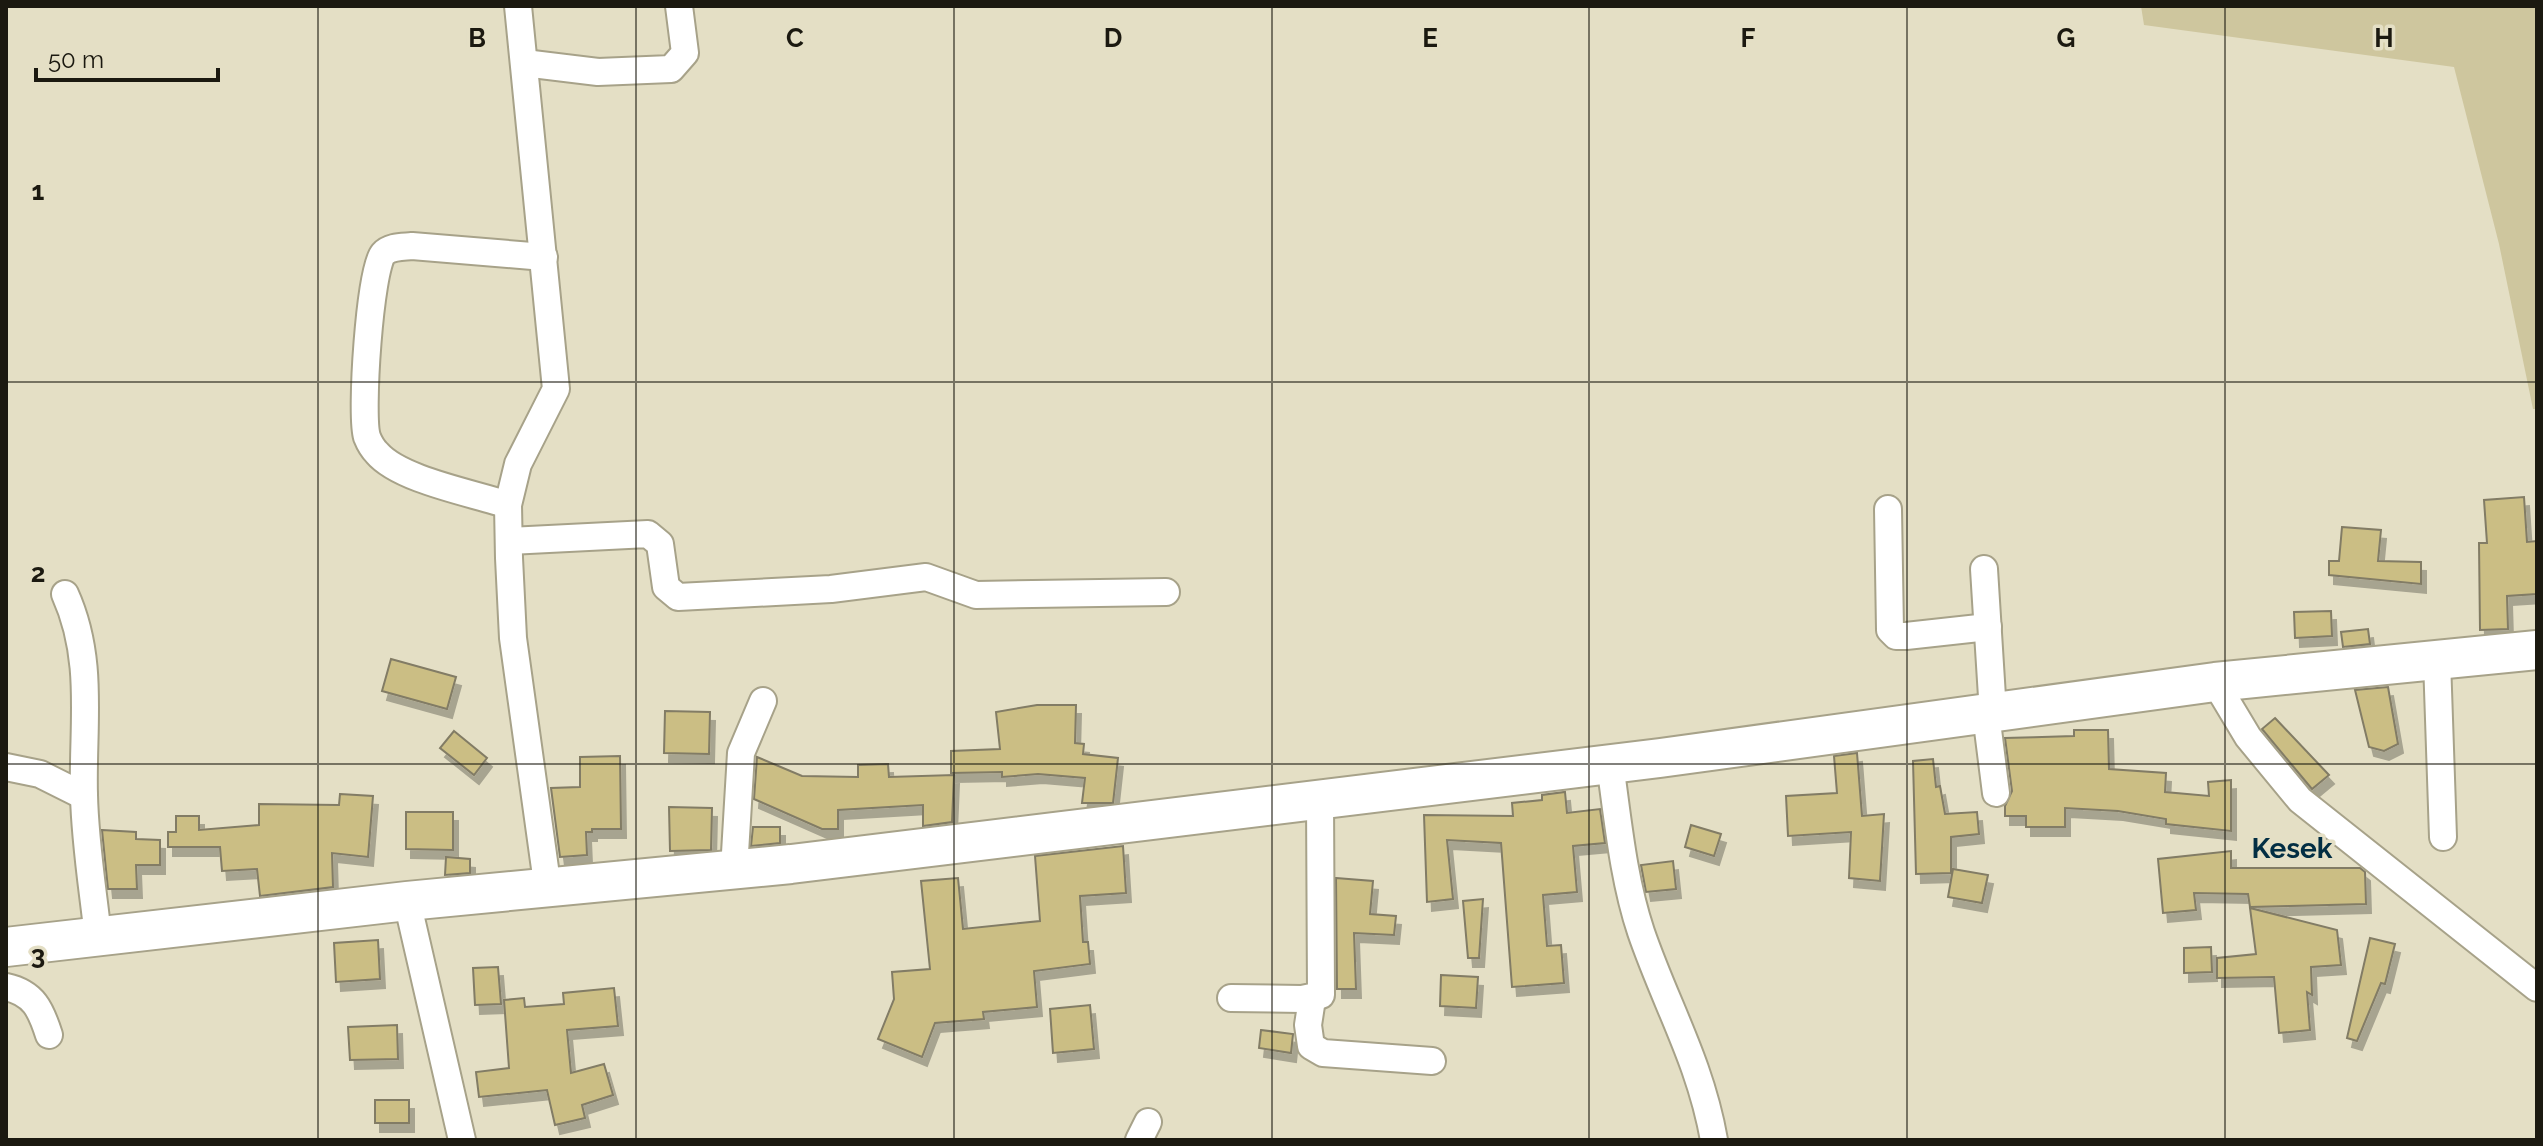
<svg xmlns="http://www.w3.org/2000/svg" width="2543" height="1146" font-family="Raleway,sans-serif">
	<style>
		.green { fill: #cec69e }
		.building { fill: #cbbe84; stroke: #827c65; stroke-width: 2; filter: url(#shadow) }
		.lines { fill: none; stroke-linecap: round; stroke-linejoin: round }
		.minor-casing { stroke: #a7a289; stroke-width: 30 }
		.secondary-casing { stroke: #a7a289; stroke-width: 42 }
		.minor { stroke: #fff; stroke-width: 26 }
		.secondary { stroke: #fff; stroke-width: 38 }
		.grid { fill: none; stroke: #1b1910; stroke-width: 2; stroke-opacity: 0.55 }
		.labels { text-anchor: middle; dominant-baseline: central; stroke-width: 7; stroke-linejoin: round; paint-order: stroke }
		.quarter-label { font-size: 28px; font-weight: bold; fill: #022e43; stroke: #e4dfc5 }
		.grid-label { font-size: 26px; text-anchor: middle; font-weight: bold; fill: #1b1910; stroke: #e4dfc5; stroke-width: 7; stroke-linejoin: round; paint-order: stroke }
	</style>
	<defs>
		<filter id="shadow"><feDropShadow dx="5" dy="9" stdDeviation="0" flood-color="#0004"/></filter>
	</defs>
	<rect width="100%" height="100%" fill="#e4dfc5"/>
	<polygon class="green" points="2141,6 2537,6 2537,409 2533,409 2499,244 2454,67 2144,25"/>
	<g class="building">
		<polygon points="2524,497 2527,542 2537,541 2537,594 2507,596 2508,629 2480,630 2479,543 2487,543 2484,500"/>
		<polygon points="2342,527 2381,530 2378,561 2421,562 2421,584 2329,575 2329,561 2339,561"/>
		<polygon points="2331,611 2332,636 2295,638 2294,612"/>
		<polygon points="2368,629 2370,644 2343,647 2341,632"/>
		<polygon points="391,659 456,677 447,709 382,691"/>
		<polygon points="2388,687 2398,744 2384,751 2369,747 2355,690"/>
		<polygon points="1037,705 1076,705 1075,743 1084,744 1083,754 1118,758 1113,803 1082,803 1085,778 1038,774 1002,777 1002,772 951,773 951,751 1000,749 996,712"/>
		<polygon points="665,711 710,712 709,754 664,753"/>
		<polygon points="2275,718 2329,775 2312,789 2262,729"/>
		<polygon points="2074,730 2108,730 2109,769 2166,773 2165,792 2209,796 2208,782 2231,780 2231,831 2166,824 2166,819 2118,811 2065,808 2065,827 2026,827 2026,816 2005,816 2005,806 2012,791 2005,738 2074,736"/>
		<polygon points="454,731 487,758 474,775 440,748"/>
		<polygon points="1857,753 1862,816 1884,814 1880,881 1849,878 1851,832 1788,836 1786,796 1837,793 1834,756"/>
		<polygon points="620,756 621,829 592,829 592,832 586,832 587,855 560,857 551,788 580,787 580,757"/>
		<polygon points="757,757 802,776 858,777 858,765 888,764 889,777 954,775 952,822 923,826 923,805 838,810 838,829 822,829 754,799"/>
		<polygon points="1933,759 1936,787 1940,786 1945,814 1977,812 1979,834 1951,837 1951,873 1916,874 1913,761"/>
		<polygon points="1565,792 1567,813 1600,809 1605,843 1573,846 1577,892 1543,895 1547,946 1561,945 1564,983 1512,987 1501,843 1447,840 1453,899 1427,902 1424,815 1513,816 1512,803 1542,800 1542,795"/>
		<polygon points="340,794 373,796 368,857 332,853 333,887 260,896 257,869 222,871 220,847 168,847 168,832 176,832 176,816 199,816 199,830 259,825 259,804 339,805"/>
		<polygon points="669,807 712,808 711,850 670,851"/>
		<polygon points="406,812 453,812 453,850 406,849"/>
		<polygon points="1691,825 1721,834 1714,856 1685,847"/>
		<polygon points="753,827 780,827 780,843 751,846"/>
		<polygon points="102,830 136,832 136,839 160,840 160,865 136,865 137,889 108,889"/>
		<polygon points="1123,846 1126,893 1080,896 1083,942 1088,942 1090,964 1034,971 1037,1007 983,1012 984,1019 935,1023 922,1057 878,1039 894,999 892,972 930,969 921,881 958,878 963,929 1040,921 1035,856"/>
		<polygon points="2231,851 2231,868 2360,868 2365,872 2366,904 2250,907 2248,894 2194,893 2196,910 2163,913 2158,859"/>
		<polygon points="446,857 470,859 470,873 445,875"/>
		<polygon points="1673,861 1676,889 1646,892 1641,865"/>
		<polygon points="1953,869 1988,875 1982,903 1948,897"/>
		<polygon points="1336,878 1373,881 1370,914 1396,916 1394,935 1354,933 1356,989 1337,989"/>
		<polygon points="1483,899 1479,958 1468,958 1463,901"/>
		<polygon points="2250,908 2337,930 2341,965 2311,967 2312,995 2307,992 2310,1030 2279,1033 2274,977 2217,978 2217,958 2256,954"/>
		<polygon points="2370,938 2395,944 2385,984 2381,983 2357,1041 2347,1038"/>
		<polygon points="378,940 380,979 336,982 334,943"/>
		<polygon points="2211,947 2212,972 2184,973 2184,948"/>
		<polygon points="498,967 501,1004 475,1005 473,968"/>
		<polygon points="1441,975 1478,977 1476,1008 1440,1006"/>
		<polygon points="614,988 618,1026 567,1030 571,1073 604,1064 613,1095 582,1105 585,1118 555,1125 547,1090 479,1097 476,1072 509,1068 504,1000 524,998 525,1007 564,1004 563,993"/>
		<polygon points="1090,1005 1094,1049 1053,1053 1050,1009"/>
		<polygon points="397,1025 398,1059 350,1060 348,1027"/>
		<polygon points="1261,1030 1293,1034 1291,1053 1259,1048"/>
		<rect x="375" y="1100" width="34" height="23"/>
	</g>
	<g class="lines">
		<defs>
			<g id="minor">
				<polyline points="518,6 556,389 518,464 508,505 509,558 513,638 548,890"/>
				<polyline points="524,63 598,72 671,69 685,53 679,6"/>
				<path d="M508,505C473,493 400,480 377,453C373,449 369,442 367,437C360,415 370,269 383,254C390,246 403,247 412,246L544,257"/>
				<polyline points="1888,509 1890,630 1896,636 1906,636 1988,627"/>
				<polyline points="509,541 648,534 660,544 666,587 678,597 831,589 926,577 976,595 1166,592"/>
				<polyline points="1984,569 1993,713"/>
				<path d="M65,594C95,660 82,726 84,795C85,843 93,890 98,937"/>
				<polyline points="2437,660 2443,837"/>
				<polyline points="2215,682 2248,737 2300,800 2537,988"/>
				<polyline points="1986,714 1996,793"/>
				<path d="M1610,764C1618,820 1623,878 1641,932C1666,1005 1700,1061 1714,1140"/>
				<polyline points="6,767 40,774 84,796"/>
				<polyline points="734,870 741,753 763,701"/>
				<polyline points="407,901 462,1140"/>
				<path d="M6,987C34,993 41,1010 49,1035"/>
				<polyline points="1231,998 1302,999 1321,995 1320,799"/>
				<polyline points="1312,999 1308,1025 1311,1046 1323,1053 1432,1061"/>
				<polyline points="1139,1140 1148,1122"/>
			</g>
			<polyline id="secondary" points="6,947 407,901 791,864 1660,758 2215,682 2537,650"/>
		</defs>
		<use href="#minor" class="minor-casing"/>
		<use href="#secondary" class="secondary-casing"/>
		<use href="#minor" class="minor"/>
		<use href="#secondary" class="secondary"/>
	</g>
	<path class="grid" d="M318,6V1140M636,6V1140M954,6V1140M1272,6V1140M1589,6V1140M1907,6V1140M2225,6V1140M6,382H2537M6,764H2537"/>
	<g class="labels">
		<g class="quarter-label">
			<text x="2292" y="848">Kesek</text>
		</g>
	</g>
	<g class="grid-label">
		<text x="477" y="47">B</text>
		<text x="795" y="47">C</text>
		<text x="1113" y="47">D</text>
		<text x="1430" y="47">E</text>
		<text x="1748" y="47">F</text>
		<text x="2066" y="47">G</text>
		<text x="2384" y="47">H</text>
		<text x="38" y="200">1</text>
		<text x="38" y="582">2</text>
		<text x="38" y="964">3</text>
	</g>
	<rect width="2543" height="1146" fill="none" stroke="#1b1910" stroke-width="16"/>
	<path d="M36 68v12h182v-12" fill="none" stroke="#1b1910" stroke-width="4"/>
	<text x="48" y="68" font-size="24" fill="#1b1910" stroke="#e4dfc5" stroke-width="6" paint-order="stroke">50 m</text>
</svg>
